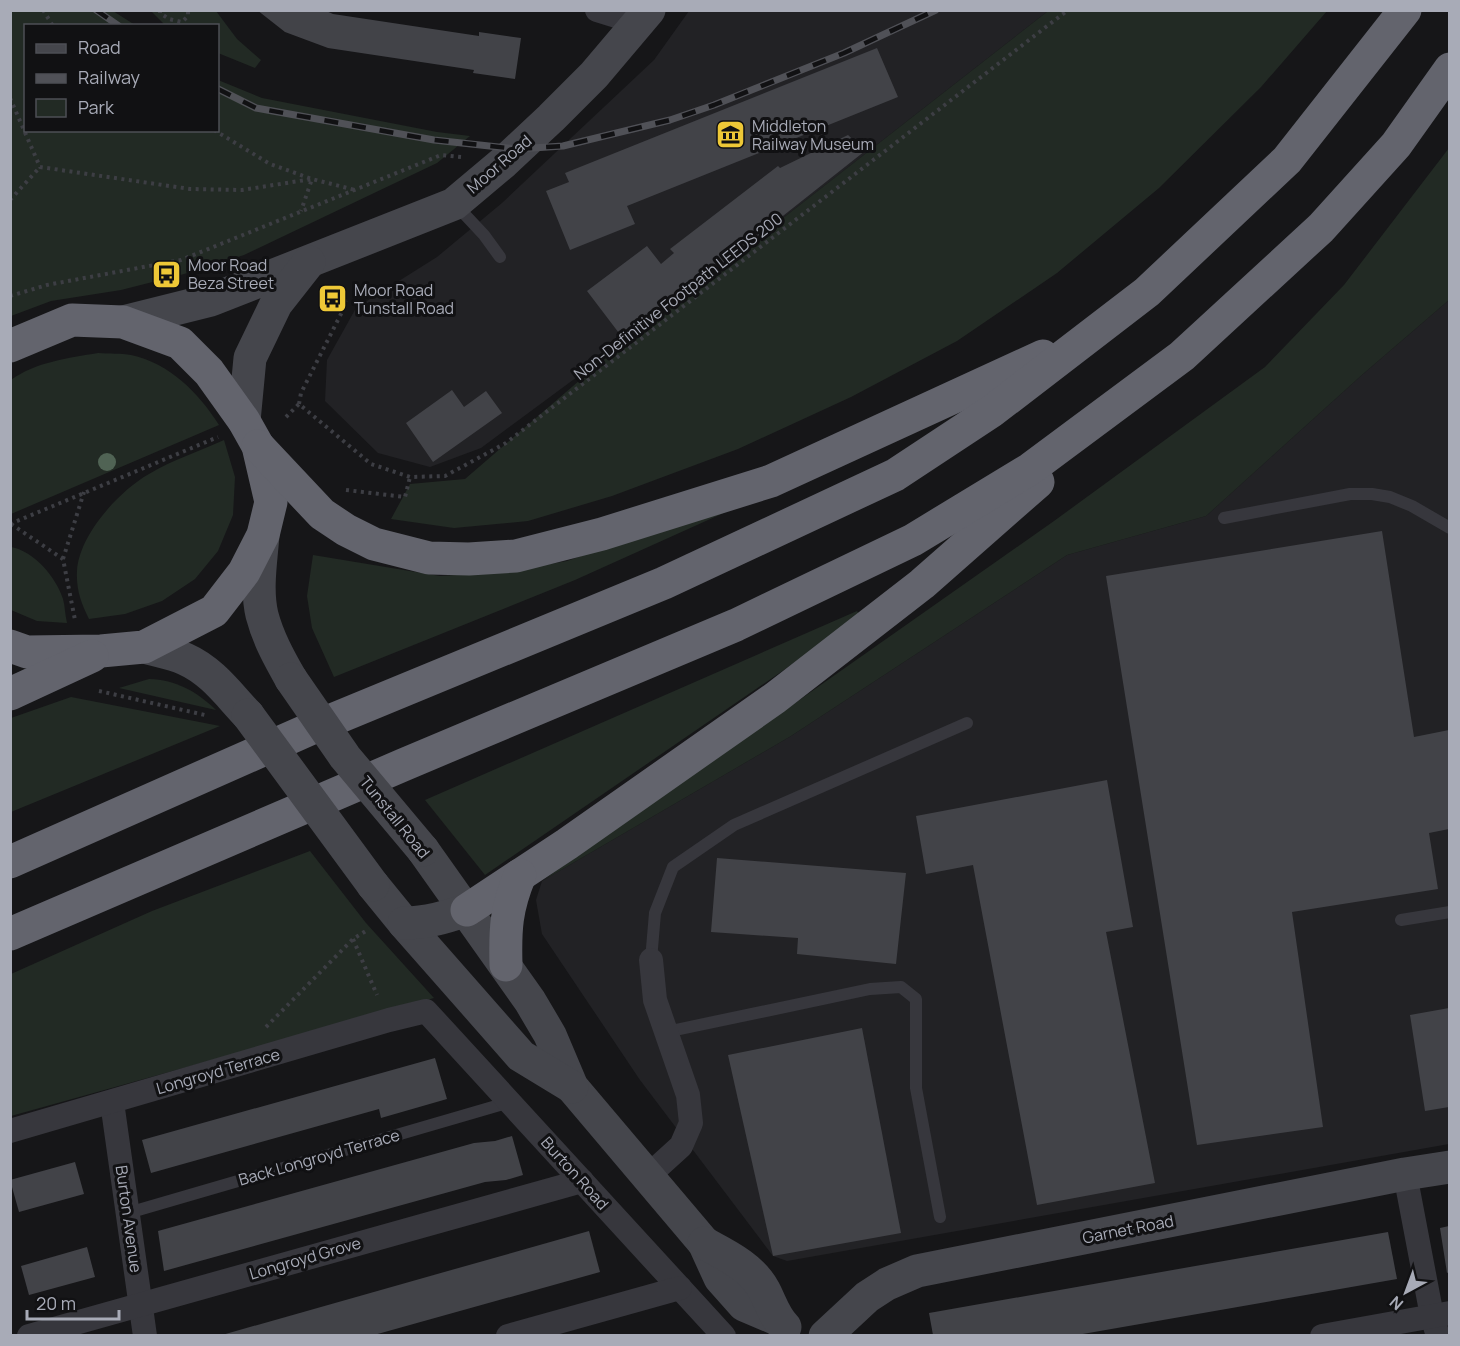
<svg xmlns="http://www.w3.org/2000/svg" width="1460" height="1346" font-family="Manrope,sans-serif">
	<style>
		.built { fill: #222225 }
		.green { fill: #222a24 }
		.building { fill: #424348 }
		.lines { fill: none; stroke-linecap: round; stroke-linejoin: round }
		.path { stroke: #3d3e44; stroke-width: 4; stroke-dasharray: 3 4.5; stroke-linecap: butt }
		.lane { stroke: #37373d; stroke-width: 12 }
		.street { stroke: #37373d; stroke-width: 24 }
		.secondary { stroke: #45464c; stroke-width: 33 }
		.highway { stroke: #63646d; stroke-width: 33 }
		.rail-casing { stroke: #505157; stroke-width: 7 }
		.rail { stroke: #111113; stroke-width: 4.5; stroke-dasharray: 14; stroke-linecap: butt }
		.secondary-bridge { stroke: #45464c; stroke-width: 33 }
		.tree { fill: #506354 }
		.labels { text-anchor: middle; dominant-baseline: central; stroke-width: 6; stroke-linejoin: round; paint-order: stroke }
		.poi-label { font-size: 16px; fill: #a8abb7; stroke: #111113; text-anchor: start }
		.street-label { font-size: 16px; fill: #a8abb7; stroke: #111113 }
	</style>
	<rect width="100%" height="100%" fill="#161618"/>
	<g class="built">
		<polygon points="689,11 1048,11 623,343 481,448 430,467 378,453 325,401 327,360 356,308 437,257 502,203 654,60"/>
		<polygon points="1449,300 1449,1144 787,1261 773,1256 640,1080 542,934 536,900 542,881 791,736 1067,555 1206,516 1363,374"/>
	</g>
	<g class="green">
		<polygon points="11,10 113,11 135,25 26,26 26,130 218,130 218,80 262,98 437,132 470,136 437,163 244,255 184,274 121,290 51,301 11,316"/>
		<polygon points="151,11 216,11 237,39 261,60 255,68 218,53 218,26 165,25"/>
		<polygon points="1048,11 1327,11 1261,87 1159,188 1057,273 957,341 851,397 738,449 612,496 528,521 454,528 391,519 410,484 465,479 623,343"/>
		<polygon points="1449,148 1449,300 1363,374 1206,516 1067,555 791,736 542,881 1054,521 1265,367 1344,285"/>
		<path d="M98,353C109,354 121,353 131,355C169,363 199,393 219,425L11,514V380C35,362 69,358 98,353Z"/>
		<path d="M224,440L235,477L233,515L218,551L195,579L162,601L125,614L89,619C81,603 76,589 77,571C79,535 119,491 149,474C172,460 200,451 224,440Z"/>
		<polygon points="799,479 575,580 334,677 312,628 307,596 313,555 440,576 503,572 567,561"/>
		<path d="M11,547C34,551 56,577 63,599C65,606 65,615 67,623L37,621L11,610Z"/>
		<polygon points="857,611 861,617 485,875 425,800"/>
		<path d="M149,679C176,680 196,691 216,710L119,688Z"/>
		<polygon points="71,697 220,726 11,812 11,718"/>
		<polygon points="310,851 366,923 434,998 11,1116 11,974 152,911"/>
	</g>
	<g class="building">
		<polygon points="257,10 324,10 333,14 479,36 479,32 521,38 515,79 473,73 474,70 328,48 285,32"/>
		<polygon points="877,48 898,97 627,206 635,224 570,250 546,191 569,182 565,173"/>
		<polygon points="848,135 865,151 625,341 587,291 647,246 661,264 674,253 670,249 778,166 780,168"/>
		<polygon points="452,390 464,407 486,391 502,413 433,462 406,423"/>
		<polygon points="1382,531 1414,737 1449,730 1449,829 1429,833 1438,889 1292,912 1323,1127 1197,1145 1106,576"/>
		<polygon points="1107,780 1133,927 1106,932 1155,1183 1037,1205 973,865 926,874 916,816"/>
		<polygon points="717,858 906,873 896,964 797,954 798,938 711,932"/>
		<polygon points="1449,1008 1449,1107 1425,1111 1410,1015"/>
		<polygon points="862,1028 901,1233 773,1256 728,1055"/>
		<polygon points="435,1058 447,1099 381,1118 379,1109 151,1173 142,1140"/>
		<polygon points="512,1136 523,1175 506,1180 485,1182 164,1271 158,1231 474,1143 495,1141"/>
		<polygon points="75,1162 84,1194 19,1212 10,1180"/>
		<polygon points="1449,1226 1449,1272 1447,1273 1440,1228"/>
		<polygon points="589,1231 600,1272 374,1335 222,1335"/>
		<polygon points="1388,1232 1397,1279 1077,1335 933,1335 929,1313"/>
		<polygon points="87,1247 95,1277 29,1295 21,1266"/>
	</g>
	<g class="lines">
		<g class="path">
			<polyline points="43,10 53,26"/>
			<polyline points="160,10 160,13 169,19 182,22 188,16 188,10"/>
			<polyline points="10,98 40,167 190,189 242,190 312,179 301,211"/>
			<polyline points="214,130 270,164 312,179 355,190"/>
			<polyline points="10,200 40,167"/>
			<polyline points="10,296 47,285 181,260 441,155 461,157"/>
			<polyline points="299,404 301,393 346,304 339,283"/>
			<polyline points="286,417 299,404 371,464 410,477 445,476 506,443 1068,10"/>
			<polyline points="346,490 405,497 410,477"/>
			<polyline points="10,524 218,437"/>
			<polyline points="11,524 63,559 75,620"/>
			<polyline points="63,559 84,492"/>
			<polyline points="99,691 205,715"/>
			<polyline points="353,939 377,995"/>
			<polyline points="266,1027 353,939 369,929"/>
		</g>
		<g class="lane">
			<polyline points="455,204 484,235 500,257"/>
			<polyline points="1224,518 1350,494 1372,494 1390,497 1412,506 1450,528"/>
			<polyline points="1401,920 1450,912"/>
			<polyline points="651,960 655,913 673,867 734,825 967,723"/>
			<polyline points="666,1032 870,989 901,987 916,999 916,1088 940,1217"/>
			<polyline points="128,1213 510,1102"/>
		</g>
		<g class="street">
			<polyline points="597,10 639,23"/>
			<polyline points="112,1102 145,1336"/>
			<polyline points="10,1131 389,1020 426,1011 724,1336"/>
			<polyline points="1405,1174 1432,1316 1438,1336"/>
			<polyline points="648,1176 681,1146 691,1123 688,1095 655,1000 651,960"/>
			<polyline points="29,1336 582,1181"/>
			<polyline points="508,1336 680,1288"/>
			<polyline points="1322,1336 1450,1313"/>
		</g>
		<g class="secondary">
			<polyline points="123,322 211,300 454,204 504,162 551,118 594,75 649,10"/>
			<polyline points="244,421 250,358 276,304 309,262"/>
			<path d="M263,535C261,561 256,590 262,615C268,638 279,658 291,679"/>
			<path d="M144,647C157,651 172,653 185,659C212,671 228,694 248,715"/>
			<polyline points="423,850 530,1001 550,1035 572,1087 704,1243 720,1278 744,1305 777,1319"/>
			<polyline points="373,885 404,923 521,1056 572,1087"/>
			<path d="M404,923C427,923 446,917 467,910"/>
			<path d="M704,1243C726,1255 752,1267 764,1290C771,1303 774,1316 785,1327"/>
			<polyline points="825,1336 867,1297 887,1284 917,1271 1405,1174 1450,1167"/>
		</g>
		<g class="highway">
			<polyline points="10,346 72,320 123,322 180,343 209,372 244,421 258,446 271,502 263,535 244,572 214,611 144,647 101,651 27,652 10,646"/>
			<polyline points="258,446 322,514 346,530 374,544 429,558 469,559 516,556 602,534 771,481 1043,356"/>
			<polyline points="10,694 92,656"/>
			<polyline points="10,862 310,729 664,583 895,475 992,411 1147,292 1287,160 1405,10"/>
			<polyline points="467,910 567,844 775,698 922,584 1038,482"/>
			<polyline points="10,934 403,765 736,625 913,540 1030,469 1182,356 1321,228 1396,145 1450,69"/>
			<path d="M506,965C505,929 506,909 520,875"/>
		</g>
		<defs>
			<g id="rail">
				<polyline points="96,10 119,26"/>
				<polyline points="218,89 256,108 434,140 517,149 563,146 670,120 714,105 844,53 936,10"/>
			</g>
		</defs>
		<use href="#rail" class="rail-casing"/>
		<use href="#rail" class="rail"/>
		<g class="secondary-bridge">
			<polyline points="291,679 345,757 423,850"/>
			<polyline points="248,715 373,885"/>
		</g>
	</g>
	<circle class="tree" cx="107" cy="462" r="9"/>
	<defs>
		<symbol id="museum-square" viewBox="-11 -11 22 22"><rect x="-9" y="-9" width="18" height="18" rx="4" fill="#eec837" stroke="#111113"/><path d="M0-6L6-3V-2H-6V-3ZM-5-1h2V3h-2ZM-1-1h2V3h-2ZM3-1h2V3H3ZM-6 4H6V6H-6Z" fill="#111"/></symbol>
		<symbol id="bus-square" viewBox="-11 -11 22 22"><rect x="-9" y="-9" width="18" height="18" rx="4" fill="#eec837" stroke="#111113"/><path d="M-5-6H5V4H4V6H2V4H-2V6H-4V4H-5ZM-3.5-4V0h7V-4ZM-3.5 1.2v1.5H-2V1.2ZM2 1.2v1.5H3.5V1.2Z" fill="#111"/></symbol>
	</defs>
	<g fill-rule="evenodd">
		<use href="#museum-square" x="714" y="118" width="33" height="33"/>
		<use href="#bus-square" x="150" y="258" width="33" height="33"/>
		<use href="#bus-square" x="316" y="282" width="33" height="33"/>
	</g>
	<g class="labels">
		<g class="poi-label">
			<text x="752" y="126">Middleton<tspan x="752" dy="18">Railway Museum</tspan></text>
			<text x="188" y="265">Moor Road<tspan x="188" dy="18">Beza Street</tspan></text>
			<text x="354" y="290">Moor Road<tspan x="354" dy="18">Tunstall Road</tspan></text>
		</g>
		<g class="street-label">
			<text transform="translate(499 164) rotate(-41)">Moor Road</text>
			<text transform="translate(678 296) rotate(-38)">Non-Definitive Footpath LEEDS 200</text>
			<text transform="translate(395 817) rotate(51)">Tunstall Road</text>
			<text transform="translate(218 1071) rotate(-16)">Longroyd Terrace</text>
			<text transform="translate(319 1157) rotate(-16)">Back Longroyd Terrace</text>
			<text transform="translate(575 1173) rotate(48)">Burton Road</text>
			<text transform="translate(129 1219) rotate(82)">Burton Avenue</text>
			<text transform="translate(1128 1229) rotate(-11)">Garnet Road</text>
			<text transform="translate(305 1258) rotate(-16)">Longroyd Grove</text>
		</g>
	</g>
	<rect width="1460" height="1346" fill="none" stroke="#a8abb7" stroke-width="24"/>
	<rect x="24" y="24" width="195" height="108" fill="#111113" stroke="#4d4f55" stroke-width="1.5"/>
	<rect x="36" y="44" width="30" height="9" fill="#45464c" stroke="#4d4f55" stroke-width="1.5"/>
	<text x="78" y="54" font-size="18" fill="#a8abb7">Road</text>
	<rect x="36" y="74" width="30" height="9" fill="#505157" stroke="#4d4f55" stroke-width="1.5"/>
	<text x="78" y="84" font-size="18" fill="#a8abb7">Railway</text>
	<rect x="36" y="99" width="30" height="18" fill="#222a24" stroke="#4d4f55" stroke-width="1.5"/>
	<text x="78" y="114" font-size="18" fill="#a8abb7">Park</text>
	<g transform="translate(1406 1292) rotate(221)" stroke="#111113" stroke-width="4.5" paint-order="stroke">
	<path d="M0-4.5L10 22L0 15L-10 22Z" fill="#a8abb7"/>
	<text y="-9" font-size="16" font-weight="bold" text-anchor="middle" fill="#a8abb7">N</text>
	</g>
	<path d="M27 1310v9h92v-9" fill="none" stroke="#a8abb7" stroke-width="3"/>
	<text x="36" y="1310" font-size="18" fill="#a8abb7" stroke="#111113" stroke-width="4.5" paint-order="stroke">20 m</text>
</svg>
